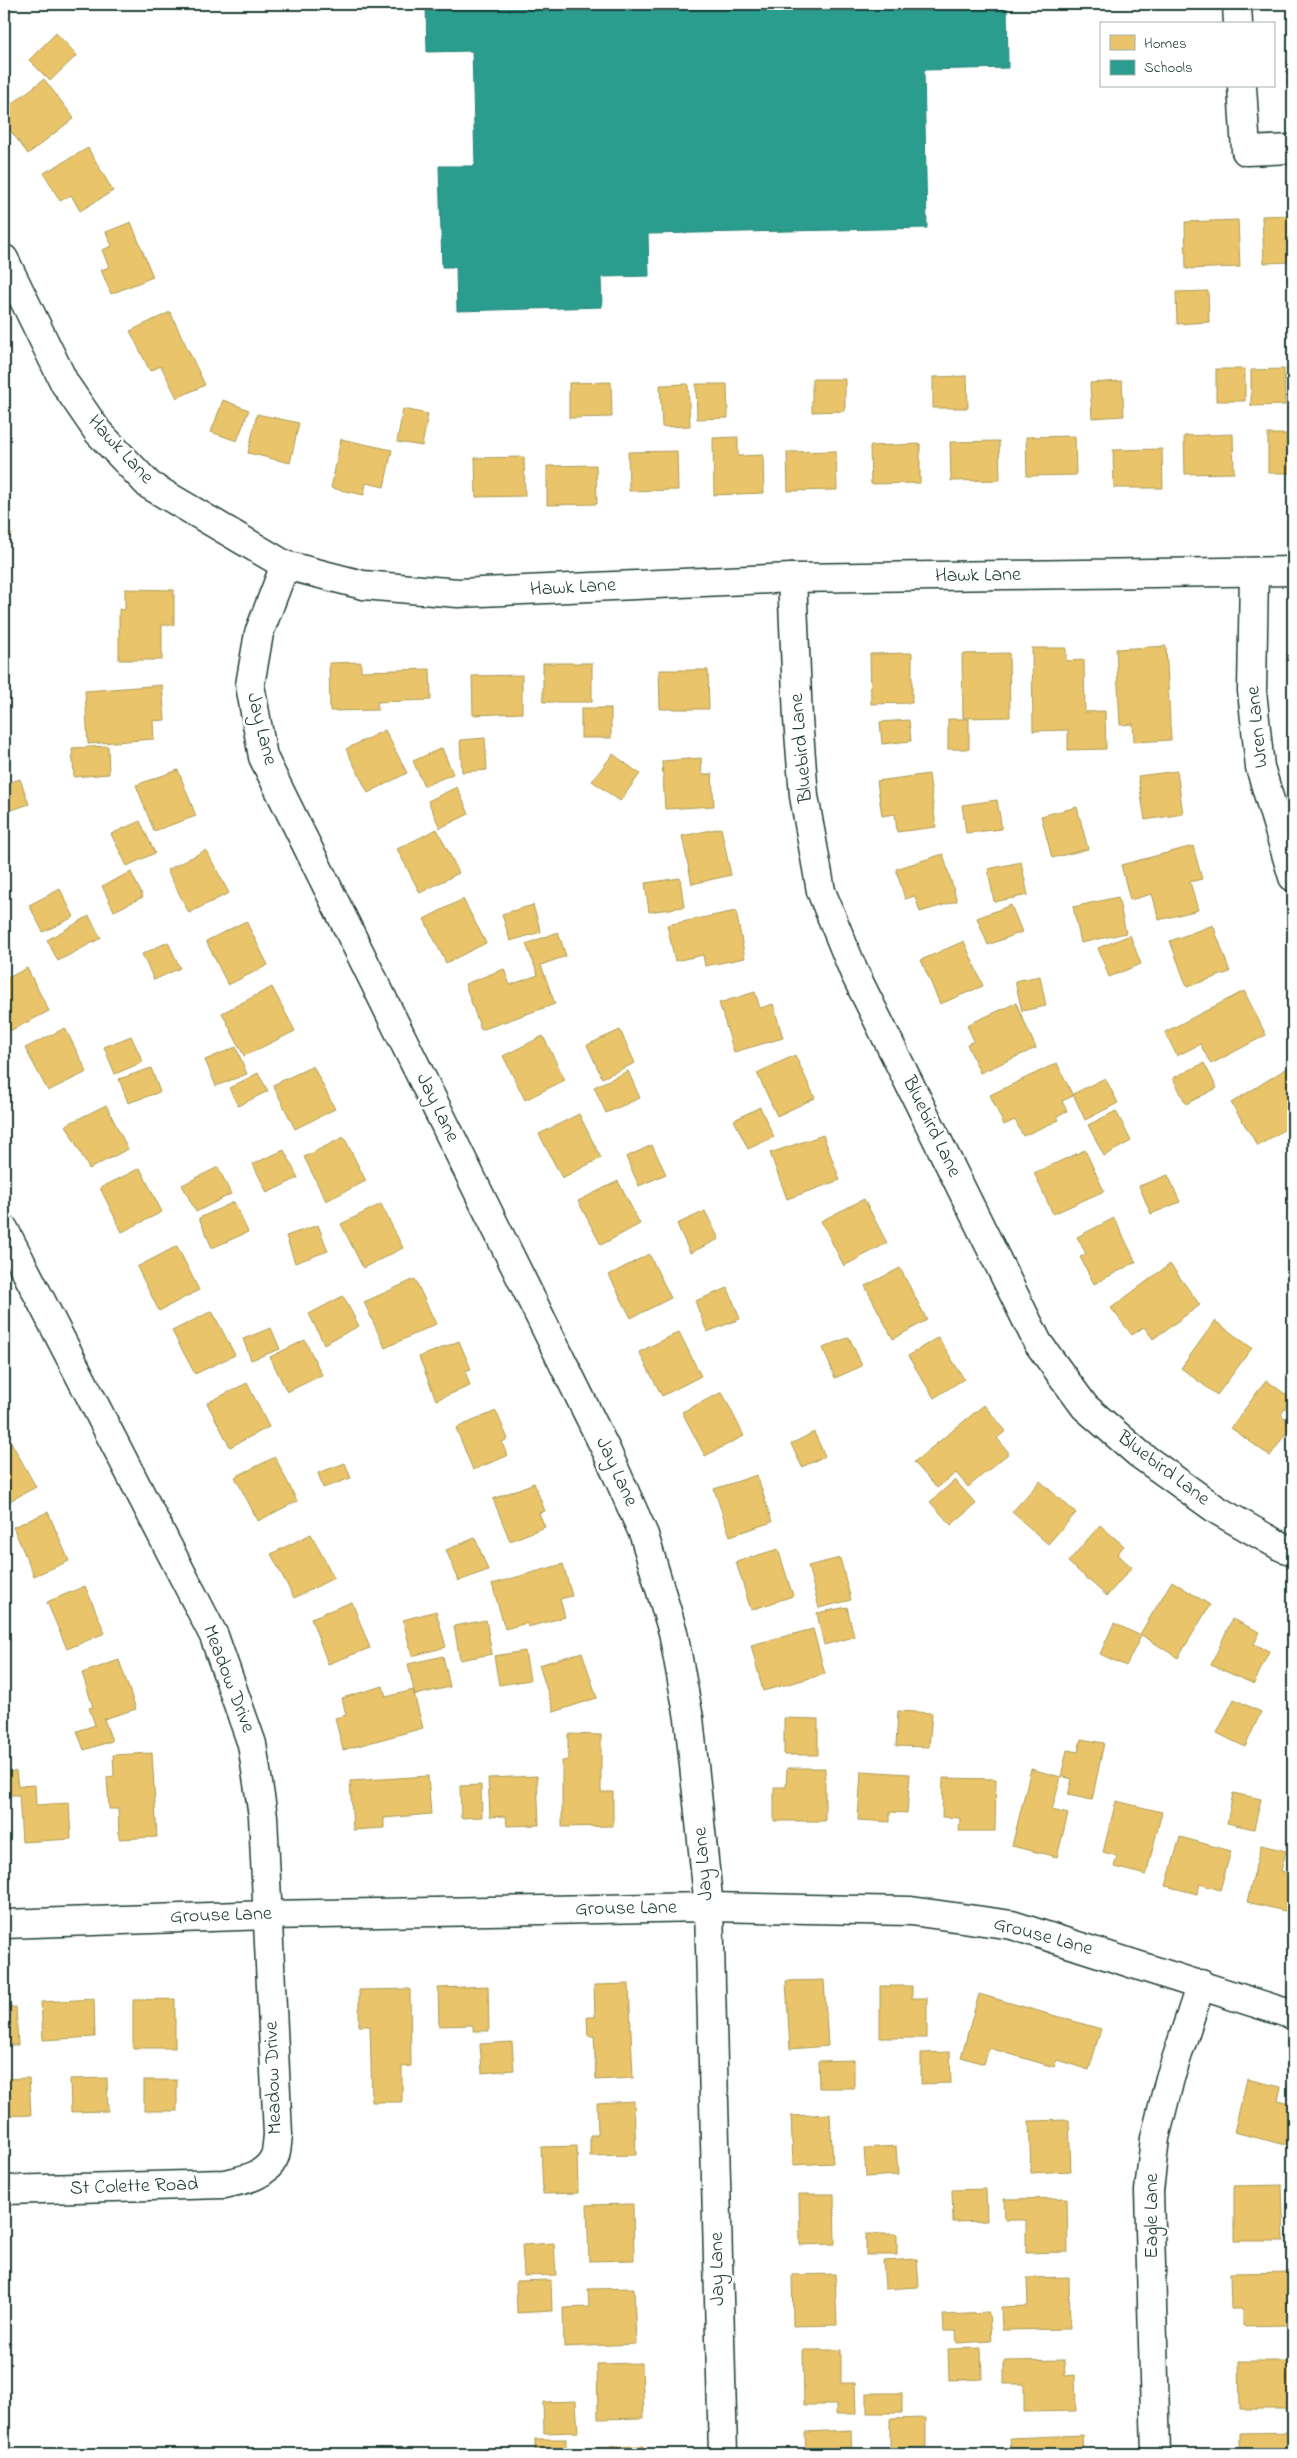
<svg xmlns="http://www.w3.org/2000/svg" width="1297" height="2458" font-family="'Indie Flower',sans-serif">
	<style>
		.homes { fill: #e9c46a; stroke: #ac9c5a }
		.schools { fill: #2a9d8f; stroke: #278074 }
		.lines { fill: none; stroke-linecap: round; stroke-linejoin: round }
		.street-casing { stroke: #1f3d34; stroke-width: 31 }
		.street { stroke: #fff; stroke-width: 28 }
		.labels { text-anchor: middle; dominant-baseline: central; stroke-width: 5; stroke-linejoin: round; paint-order: stroke }
		.street-label { font-size: 20px; fill: #1f3d34; stroke: #fff }
	</style>
	<rect width="100%" height="100%" fill="#fff"/>
	<filter id="ink" filterUnits="userSpaceOnUse"><feTurbulence type="fractalNoise" baseFrequency=".02" numOctaves="2"/><feDisplacementMap in="SourceGraphic" scale="10" xChannelSelector="R" yChannelSelector="G"/><feConvolveMatrix kernelMatrix="1 2 1 2 8 2 1 2 1" color-interpolation-filters="sRGB"/></filter>
	<g filter="url(#ink)">
		<g class="homes">
			<polygon points="56,33 77,55 50,81 29,60"/>
			<polygon points="44,79 74,118 28,154 4,122 4,110"/>
			<polygon points="88,148 113,191 80,211 71,195 60,201 44,173"/>
			<polygon points="1293,215 1293,262 1264,263 1262,216"/>
			<polygon points="1238,220 1240,267 1186,269 1185,222"/>
			<polygon points="131,222 153,277 111,294 101,270 109,267 102,250 112,246 106,232"/>
			<polygon points="1208,291 1209,322 1177,324 1176,292"/>
			<polygon points="170,312 205,385 177,398 161,366 150,371 130,331"/>
			<rect x="1216" y="369" width="29" height="32"/>
			<polygon points="1284,369 1285,405 1251,406 1251,370"/>
			<polygon points="967,376 968,408 933,408 933,377"/>
			<polygon points="812,379 845,379 845,411 812,412"/>
			<polygon points="1122,381 1124,416 1092,418 1090,383"/>
			<polygon points="611,382 612,417 569,418 569,383"/>
			<polygon points="688,384 690,426 662,427 660,385"/>
			<polygon points="696,384 727,384 728,418 697,419"/>
			<polygon points="223,400 249,410 237,441 211,432"/>
			<polygon points="403,409 428,414 422,446 397,442"/>
			<polygon points="257,414 299,423 290,463 248,453"/>
			<polygon points="1233,434 1234,473 1185,474 1184,436"/>
			<rect x="1268" y="434" width="25" height="39"/>
			<polygon points="1075,436 1076,475 1027,476 1026,437"/>
			<polygon points="738,437 738,456 763,455 764,493 714,495 713,438"/>
			<polygon points="341,439 392,450 384,487 366,483 364,495 331,488"/>
			<polygon points="999,441 1000,480 951,481 950,442"/>
			<polygon points="920,444 920,483 871,484 870,446"/>
			<polygon points="1162,449 1163,488 1114,488 1113,450"/>
			<polygon points="677,451 678,490 629,491 628,452"/>
			<polygon points="836,451 837,490 788,491 787,452"/>
			<polygon points="524,457 525,496 476,497 475,458"/>
			<polygon points="596,465 597,504 547,505 547,466"/>
			<polygon points="4,525 12,535 4,543"/>
			<polygon points="125,589 174,590 174,625 162,625 162,660 119,660 119,609 125,610"/>
			<polygon points="1166,646 1171,740 1134,742 1133,724 1120,725 1116,649"/>
			<polygon points="1032,648 1066,648 1066,661 1084,660 1085,712 1105,711 1106,749 1068,750 1068,730 1033,731"/>
			<polygon points="912,653 912,703 871,704 870,654"/>
			<polygon points="1009,653 1010,717 963,718 962,654"/>
			<polygon points="361,662 361,671 430,669 431,700 377,702 378,710 330,711 329,663"/>
			<rect x="543" y="663" width="49" height="39"/>
			<polygon points="659,670 708,670 709,709 660,709"/>
			<polygon points="522,675 522,713 473,715 472,676"/>
			<polygon points="162,685 165,720 153,721 154,739 88,744 85,691"/>
			<rect x="581" y="708" width="30" height="30"/>
			<rect x="948" y="719" width="21" height="30"/>
			<polygon points="909,720 911,741 882,744 880,722"/>
			<polygon points="385,730 407,773 368,793 346,749"/>
			<polygon points="485,738 487,770 462,772 460,740"/>
			<polygon points="108,746 109,774 74,777 72,748"/>
			<polygon points="442,748 453,774 424,786 413,761"/>
			<polygon points="613,754 640,774 620,801 592,781"/>
			<polygon points="701,758 702,775 712,774 714,806 665,809 662,761"/>
			<polygon points="178,770 196,816 154,831 136,785"/>
			<polygon points="1177,771 1183,814 1145,820 1138,776"/>
			<polygon points="929,774 936,827 897,832 895,814 882,816 877,781"/>
			<polygon points="20,779 29,804 4,813 4,784"/>
			<polygon points="457,787 469,814 440,828 428,801"/>
			<polygon points="997,800 1002,829 966,833 962,805"/>
			<polygon points="1077,807 1088,849 1052,858 1041,816"/>
			<polygon points="140,821 155,853 127,866 111,834"/>
			<polygon points="721,828 731,875 692,884 682,836"/>
			<polygon points="437,829 459,873 420,893 397,849"/>
			<polygon points="1193,846 1202,879 1190,882 1198,910 1159,920 1152,894 1130,900 1121,865"/>
			<polygon points="206,850 229,893 189,913 167,870"/>
			<polygon points="943,854 957,901 920,912 915,896 905,899 896,869"/>
			<polygon points="1021,862 1028,895 994,902 988,869"/>
			<polygon points="131,872 143,897 114,911 102,886"/>
			<polygon points="680,878 684,907 649,912 645,883"/>
			<polygon points="60,889 74,917 43,932 29,905"/>
			<polygon points="1118,897 1126,933 1081,943 1073,907"/>
			<polygon points="463,899 486,943 446,963 424,919"/>
			<polygon points="533,905 541,932 510,941 502,914"/>
			<polygon points="1011,905 1022,932 988,945 977,918"/>
			<polygon points="736,911 745,958 705,966 703,955 675,961 667,925"/>
			<polygon points="89,916 101,938 58,961 47,940"/>
			<polygon points="246,921 268,965 228,985 206,941"/>
			<polygon points="1213,925 1230,972 1187,987 1170,941"/>
			<polygon points="558,932 566,956 541,965 555,1004 481,1030 465,984 504,969 510,985 538,975 526,944"/>
			<polygon points="1130,935 1141,964 1109,977 1098,948"/>
			<polygon points="964,941 983,986 940,1004 921,960"/>
			<polygon points="168,942 180,968 154,980 142,954"/>
			<polygon points="27,968 49,1011 10,1031 4,1020 4,980"/>
			<polygon points="1040,976 1046,1006 1022,1011 1015,981"/>
			<polygon points="272,987 295,1031 244,1056 222,1013"/>
			<polygon points="1244,991 1266,1035 1211,1064 1200,1044 1177,1056 1165,1032"/>
			<polygon points="755,992 760,1008 773,1004 783,1038 734,1052 719,1003"/>
			<polygon points="1016,1003 1036,1048 980,1073 967,1044 974,1041 967,1025"/>
			<polygon points="65,1028 87,1072 48,1091 25,1048"/>
			<polygon points="620,1030 635,1063 602,1078 587,1045"/>
			<polygon points="131,1036 143,1062 115,1074 104,1047"/>
			<polygon points="543,1036 565,1080 525,1100 503,1056"/>
			<polygon points="236,1047 247,1074 216,1086 205,1060"/>
			<polygon points="795,1055 815,1098 777,1116 757,1073"/>
			<polygon points="1057,1063 1073,1096 1062,1101 1067,1111 1057,1116 1059,1120 1023,1136 1015,1120 1004,1125 990,1095"/>
			<polygon points="1204,1063 1217,1088 1186,1104 1173,1078"/>
			<polygon points="313,1066 335,1109 295,1129 273,1085"/>
			<polygon points="1289,1067 1293,1073 1293,1124 1258,1146 1231,1103"/>
			<polygon points="151,1068 160,1092 128,1103 119,1079"/>
			<polygon points="628,1071 640,1098 606,1113 594,1087"/>
			<polygon points="258,1073 268,1091 238,1106 229,1088"/>
			<polygon points="1105,1078 1118,1103 1085,1120 1073,1094"/>
			<polygon points="106,1105 128,1149 89,1169 66,1125"/>
			<polygon points="760,1107 774,1137 748,1149 734,1120"/>
			<polygon points="1116,1111 1131,1141 1104,1156 1088,1125"/>
			<polygon points="579,1114 601,1158 562,1178 539,1134"/>
			<polygon points="823,1135 840,1180 787,1199 770,1153"/>
			<polygon points="344,1137 366,1181 326,1201 304,1157"/>
			<polygon points="652,1145 666,1174 639,1186 626,1157"/>
			<polygon points="284,1150 298,1178 267,1193 253,1164"/>
			<polygon points="1085,1150 1104,1191 1053,1214 1034,1173"/>
			<polygon points="218,1167 231,1194 196,1212 182,1185"/>
			<polygon points="140,1168 162,1212 122,1232 100,1188"/>
			<polygon points="1168,1175 1180,1202 1151,1214 1139,1186"/>
			<polygon points="618,1181 640,1224 601,1245 578,1201"/>
			<polygon points="864,1199 887,1243 844,1266 821,1221"/>
			<polygon points="234,1202 248,1232 212,1248 199,1218"/>
			<polygon points="381,1204 403,1248 363,1268 341,1224"/>
			<polygon points="705,1211 719,1239 690,1253 677,1224"/>
			<polygon points="1114,1218 1136,1262 1094,1284 1080,1257 1086,1254 1077,1237"/>
			<polygon points="318,1225 328,1251 295,1263 286,1236"/>
			<polygon points="177,1246 199,1290 159,1311 137,1267"/>
			<polygon points="649,1254 671,1298 631,1318 609,1275"/>
			<polygon points="1170,1264 1200,1305 1153,1339 1144,1327 1132,1335 1111,1308"/>
			<polygon points="900,1268 927,1320 893,1339 865,1286"/>
			<polygon points="415,1279 436,1324 385,1348 364,1302"/>
			<polygon points="728,1288 740,1319 707,1332 695,1301"/>
			<polygon points="343,1296 359,1326 324,1344 309,1314"/>
			<polygon points="212,1311 235,1355 195,1374 172,1331"/>
			<polygon points="1215,1321 1252,1348 1217,1395 1181,1368"/>
			<polygon points="271,1328 280,1349 251,1360 243,1339"/>
			<polygon points="679,1332 701,1376 662,1396 639,1352"/>
			<polygon points="849,1337 862,1366 835,1378 823,1348"/>
			<polygon points="938,1337 964,1379 934,1398 908,1356"/>
			<polygon points="305,1340 322,1375 287,1392 270,1357"/>
			<polygon points="459,1341 471,1369 465,1371 470,1386 436,1400 419,1357"/>
			<polygon points="1266,1380 1292,1399 1281,1414 1292,1425 1270,1456 1231,1428"/>
			<polygon points="247,1383 269,1427 230,1447 207,1403"/>
			<polygon points="722,1392 744,1436 705,1456 682,1412"/>
			<polygon points="984,1405 1006,1431 997,1438 1009,1453 968,1487 956,1473 937,1488 914,1462"/>
			<polygon points="496,1411 508,1439 502,1442 507,1456 473,1470 456,1428"/>
			<polygon points="814,1432 825,1456 802,1467 791,1444"/>
			<polygon points="11,1442 36,1487 4,1504 4,1446"/>
			<polygon points="275,1457 297,1501 258,1521 235,1477"/>
			<polygon points="345,1463 351,1478 323,1488 318,1473"/>
			<polygon points="757,1475 772,1522 730,1536 714,1489"/>
			<polygon points="955,1480 976,1504 951,1525 930,1502"/>
			<polygon points="1040,1481 1076,1513 1048,1544 1012,1512"/>
			<polygon points="534,1483 545,1511 539,1513 545,1527 510,1541 493,1499"/>
			<polygon points="48,1512 69,1561 34,1576 13,1527"/>
			<polygon points="1100,1525 1124,1546 1117,1554 1132,1567 1107,1596 1068,1562"/>
			<polygon points="311,1534 334,1578 294,1598 271,1554"/>
			<polygon points="475,1538 488,1570 459,1581 446,1550"/>
			<polygon points="778,1549 793,1596 751,1610 736,1562"/>
			<polygon points="840,1558 851,1600 819,1608 808,1566"/>
			<polygon points="563,1564 572,1596 560,1599 565,1617 528,1627 527,1623 505,1629 492,1584"/>
			<polygon points="1172,1581 1210,1605 1178,1658 1140,1634"/>
			<polygon points="85,1586 105,1633 67,1649 47,1602"/>
			<polygon points="352,1602 370,1648 328,1664 311,1618"/>
			<polygon points="847,1607 854,1637 824,1645 817,1613"/>
			<polygon points="436,1611 446,1647 412,1656 403,1620"/>
			<polygon points="1232,1619 1260,1632 1254,1644 1269,1651 1254,1684 1211,1665"/>
			<polygon points="486,1620 492,1654 460,1660 454,1626"/>
			<polygon points="1114,1623 1141,1636 1126,1666 1100,1654"/>
			<polygon points="813,1629 825,1674 763,1691 751,1645"/>
			<polygon points="525,1651 530,1680 499,1685 494,1656"/>
			<polygon points="582,1652 597,1698 554,1712 539,1665"/>
			<polygon points="443,1656 450,1687 415,1695 408,1664"/>
			<polygon points="119,1660 136,1709 104,1719 112,1741 84,1750 77,1731 95,1725 89,1708 93,1707 82,1673"/>
			<polygon points="383,1686 386,1697 413,1690 423,1728 343,1750 335,1718 346,1715 342,1698"/>
			<polygon points="1234,1699 1261,1712 1245,1747 1217,1733"/>
			<polygon points="898,1711 932,1713 929,1747 896,1746"/>
			<polygon points="784,1718 818,1719 818,1755 784,1755"/>
			<polygon points="568,1734 601,1735 601,1792 613,1792 613,1826 562,1827 562,1761 568,1760"/>
			<polygon points="1081,1739 1104,1743 1092,1800 1068,1795 1072,1779 1061,1776 1067,1750 1078,1752"/>
			<polygon points="152,1753 157,1837 119,1839 118,1809 109,1809 107,1777 114,1776 113,1755"/>
			<polygon points="787,1768 825,1768 825,1821 774,1821 774,1787 786,1787"/>
			<polygon points="1031,1769 1061,1777 1052,1810 1068,1814 1057,1857 1012,1846"/>
			<polygon points="16,1771 18,1786 35,1785 36,1805 69,1803 71,1839 22,1842 19,1795 4,1795 4,1772"/>
			<polygon points="861,1771 910,1774 907,1813 890,1812 890,1822 858,1820"/>
			<polygon points="428,1776 431,1814 384,1818 384,1828 353,1830 350,1781"/>
			<polygon points="537,1776 539,1825 507,1826 506,1816 490,1817 488,1778"/>
			<polygon points="943,1778 996,1779 995,1831 959,1831 960,1818 942,1817"/>
			<polygon points="481,1785 482,1817 461,1818 460,1786"/>
			<polygon points="1233,1793 1261,1799 1254,1829 1227,1823"/>
			<polygon points="1116,1801 1162,1812 1146,1875 1114,1867 1117,1856 1103,1852"/>
			<polygon points="1180,1837 1231,1851 1220,1890 1200,1884 1197,1894 1166,1886"/>
			<polygon points="1261,1845 1286,1851 1281,1871 1293,1874 1293,1913 1247,1902"/>
			<polygon points="824,1980 828,2046 790,2049 786,1981"/>
			<polygon points="629,1984 633,2078 596,2080 594,2036 588,2036 587,2017 595,2017 594,1985"/>
			<polygon points="488,1986 489,2031 473,2031 473,2025 439,2026 438,1988"/>
			<polygon points="880,1986 912,1986 912,1998 927,1998 927,2038 880,2038"/>
			<polygon points="410,1989 411,2066 402,2067 402,2102 372,2102 370,2026 359,2026 359,1990"/>
			<polygon points="979,1994 1101,2029 1089,2070 1057,2060 1054,2067 989,2048 984,2064 961,2057"/>
			<polygon points="94,1999 95,2037 43,2040 41,2002"/>
			<polygon points="175,1999 175,2048 133,2048 133,2000"/>
			<polygon points="16,2007 18,2045 4,2045 4,2008"/>
			<polygon points="512,2042 514,2070 482,2073 480,2044"/>
			<polygon points="950,2052 951,2083 921,2084 921,2053"/>
			<polygon points="854,2060 854,2088 819,2088 818,2061"/>
			<polygon points="29,2078 31,2115 4,2116 4,2079"/>
			<polygon points="107,2078 108,2111 71,2112 70,2079"/>
			<polygon points="1247,2079 1281,2087 1278,2100 1293,2104 1286,2145 1234,2132"/>
			<rect x="144" y="2080" width="33" height="31"/>
			<polygon points="634,2101 636,2155 590,2156 590,2135 598,2135 597,2103"/>
			<polygon points="830,2114 833,2163 793,2165 791,2116"/>
			<polygon points="1069,2120 1071,2171 1031,2173 1029,2121"/>
			<polygon points="577,2146 578,2193 543,2194 541,2147"/>
			<polygon points="896,2146 898,2175 866,2177 864,2148"/>
			<polygon points="1282,2185 1284,2241 1234,2241 1234,2186"/>
			<polygon points="986,2189 987,2221 953,2222 952,2190"/>
			<polygon points="799,2194 834,2194 835,2244 800,2245"/>
			<polygon points="1067,2198 1068,2252 1026,2253 1026,2220 1005,2220 1004,2199"/>
			<polygon points="633,2204 634,2260 589,2261 587,2205"/>
			<rect x="866" y="2234" width="31" height="21"/>
			<polygon points="554,2243 556,2275 524,2276 522,2245"/>
			<polygon points="917,2259 919,2287 885,2289 883,2261"/>
			<polygon points="1293,2272 1293,2315 1287,2316 1287,2325 1243,2326 1243,2309 1231,2309 1230,2273"/>
			<polygon points="835,2274 837,2325 793,2326 792,2275"/>
			<polygon points="1069,2277 1070,2329 1002,2330 1001,2307 1028,2306 1027,2278"/>
			<polygon points="551,2280 552,2311 517,2313 516,2281"/>
			<polygon points="634,2288 636,2344 564,2347 563,2308 589,2307 588,2289"/>
			<polygon points="989,2313 991,2341 957,2343 956,2331 944,2331 943,2315"/>
			<polygon points="981,2348 982,2379 949,2380 948,2349"/>
			<polygon points="803,2350 841,2350 841,2383 855,2383 856,2414 836,2414 836,2405 804,2405"/>
			<polygon points="1064,2360 1065,2376 1075,2375 1076,2411 1024,2412 1024,2384 1004,2384 1004,2361"/>
			<polygon points="1239,2361 1293,2361 1293,2409 1240,2409"/>
			<polygon points="642,2363 644,2418 598,2419 597,2364"/>
			<rect x="867" y="2393" width="35" height="20"/>
			<polygon points="576,2401 578,2432 544,2433 543,2402"/>
			<polygon points="926,2418 926,2447 890,2448 890,2419"/>
			<polygon points="851,2430 852,2454 806,2454 805,2432"/>
			<polygon points="1293,2432 1293,2454 1240,2454 1240,2433"/>
			<polygon points="1082,2435 1083,2454 1011,2454 1010,2438"/>
			<rect x="535" y="2439" width="31" height="15"/>
			<polygon points="644,2446 644,2454 598,2454 598,2447"/>
		</g>
		<polygon class="schools" points="426,4 1007,4 1008,68 924,70 927,228 648,234 649,276 601,277 602,307 457,311 456,267 442,267 439,166 475,166 472,51 427,52"/>
		<g class="lines">
			<defs>
				<g id="street">
					<polyline points="1237,4 1238,24"/>
					<polyline points="1242,86 1246,151 1293,149"/>
					<polyline points="4,259 65,384 98,432 149,485 285,565 363,585 458,593 792,578 1293,571"/>
					<polyline points="285,565 259,633 250,685 263,757 607,1452 644,1535 673,1632 689,1718 709,1907 723,2454"/>
					<polyline points="1254,572 1252,691 1260,767 1293,877"/>
					<polyline points="792,578 798,719 804,796 821,891 854,972 1038,1343 1085,1407 1139,1454 1217,1510 1282,1547 1293,1551"/>
					<path d="M4,1229L214,1636L252,1744L263,1816L278,2135C277,2142 277,2152 274,2158C265,2177 242,2180 224,2184L4,2190"/>
					<polyline points="4,1924 267,1915 709,1907 911,1911 1012,1925 1293,2015"/>
					<polyline points="1156,2454 1149,2191 1155,2138 1170,2078 1201,1984"/>
				</g>
			</defs>
			<use href="#street" class="street-casing"/>
			<use href="#street" class="street"/>
		</g>
	</g>
	<g class="labels">
		<g class="street-label">
			<text transform="translate(120 450) rotate(47)">Hawk Lane</text>
			<text transform="translate(978 576) rotate(-1)">Hawk Lane</text>
			<text transform="translate(573 588) rotate(-3)">Hawk Lane</text>
			<text transform="translate(1258 727) rotate(-96)">Wren Lane</text>
			<text transform="translate(261 729) rotate(76)">Jay Lane</text>
			<text transform="translate(802 748) rotate(-95)">Bluebird Lane</text>
			<text transform="translate(437 1108) rotate(64)">Jay Lane</text>
			<text transform="translate(931 1127) rotate(64)">Bluebird Lane</text>
			<text transform="translate(1163 1469) rotate(37)">Bluebird Lane</text>
			<text transform="translate(616 1472) rotate(65)">Jay Lane</text>
			<text transform="translate(228 1679) rotate(69)">Meadow Drive</text>
			<text transform="translate(704 1864) rotate(-95)">Jay Lane</text>
			<text transform="translate(626 1909) rotate(-1)">Grouse Lane</text>
			<text transform="translate(221 1916) rotate(-2)">Grouse Lane</text>
			<text transform="translate(1043 1937) rotate(15)">Grouse Lane</text>
			<text transform="translate(274 2078) rotate(-92)">Meadow Drive</text>
			<text transform="translate(134 2187) rotate(-2)">St Colette Road</text>
			<text transform="translate(1152 2216) rotate(-90)">Eagle Lane</text>
			<text transform="translate(718 2269) rotate(-91)">Jay Lane</text>
		</g>
	</g>
	<rect width="1297" height="2458" fill="none" stroke="#fff" stroke-width="20"/>
	<rect x="10" y="10" width="1277" height="2438" fill="none" stroke="#1f3d34" stroke-width="2" filter="url(#ink)"/>
	<rect x="1100" y="22" width="175" height="65" fill="#ffffff" stroke="#a5b1ae"/>
	<rect x="1110" y="35" width="25" height="15" fill="#e9c46a" stroke="#a5b1ae"/>
	<text x="1144" y="48" font-size="15" fill="#1f3d34">Homes</text>
	<rect x="1110" y="60" width="25" height="15" fill="#2a9d8f" stroke="#a5b1ae"/>
	<text x="1144" y="72" font-size="15" fill="#1f3d34">Schools</text>
</svg>
